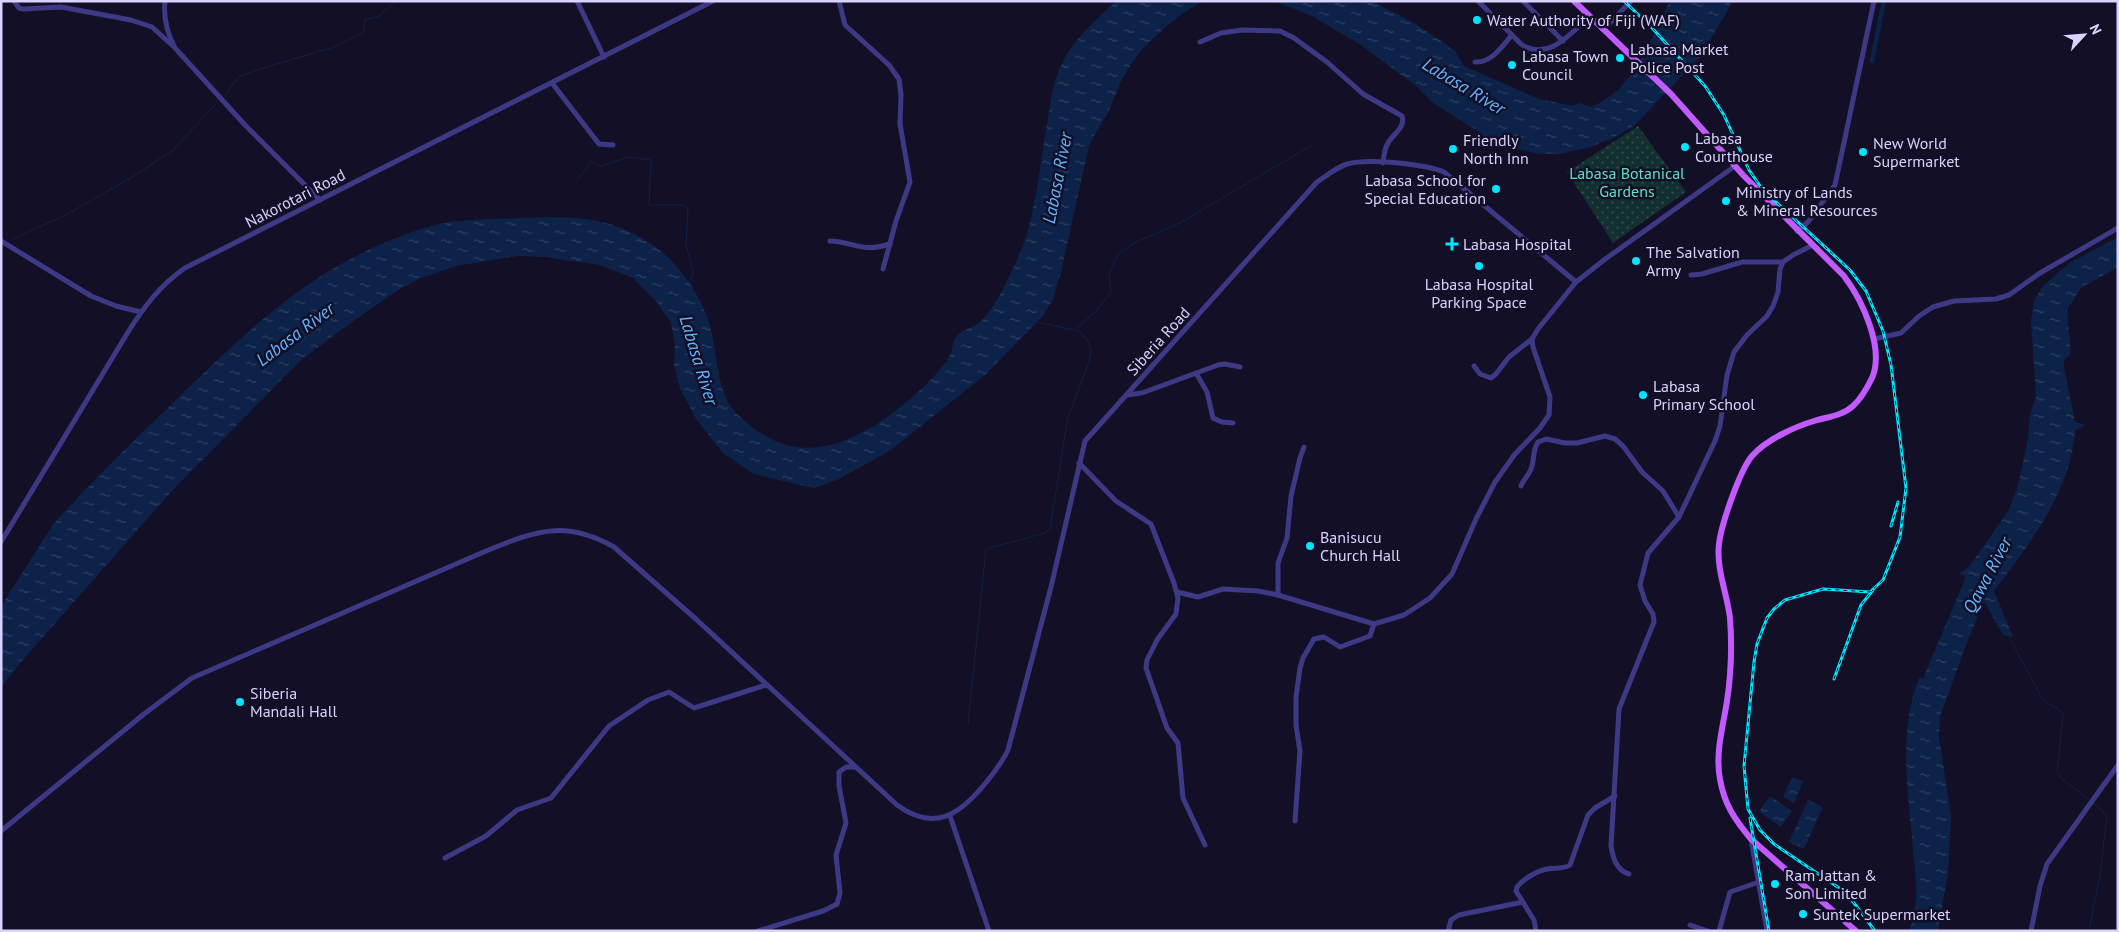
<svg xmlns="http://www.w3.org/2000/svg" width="2119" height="932" font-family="'PT Sans',sans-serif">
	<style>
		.park { fill: url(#park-dots) }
		.water { fill: url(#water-ripples) }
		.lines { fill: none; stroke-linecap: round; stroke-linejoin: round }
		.stream { stroke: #0c2248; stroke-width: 1 }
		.canal { stroke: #0c2248; stroke-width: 4.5 }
		.minor { stroke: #3d3a85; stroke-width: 5 }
		.major { stroke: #c25bff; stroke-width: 6 }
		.rail-casing { stroke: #00e5ff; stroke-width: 3 }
		.rail { stroke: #130f26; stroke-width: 1; stroke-dasharray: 4; stroke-linecap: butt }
		.poi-dot { fill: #00e5ff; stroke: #130f26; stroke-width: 2 }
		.labels { text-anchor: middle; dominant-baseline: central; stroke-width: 5; stroke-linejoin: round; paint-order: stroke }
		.poi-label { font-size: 16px; fill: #d9d4ff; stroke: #130f26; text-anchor: start }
		.park-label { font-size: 16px; fill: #5fe0c0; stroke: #130f26 }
		.street-label { font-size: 16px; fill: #d9d4ff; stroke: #130f26 }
		.water-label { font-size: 18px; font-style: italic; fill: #62b6ff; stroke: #130f26 }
	</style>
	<defs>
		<pattern id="park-dots" width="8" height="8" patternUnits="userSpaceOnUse" patternTransform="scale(1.25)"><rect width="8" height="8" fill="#12302f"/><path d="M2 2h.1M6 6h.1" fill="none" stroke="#344d4e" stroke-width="1.8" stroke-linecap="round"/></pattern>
		<pattern id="water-ripples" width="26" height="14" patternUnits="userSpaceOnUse" patternTransform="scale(1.25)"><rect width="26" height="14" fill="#0c2248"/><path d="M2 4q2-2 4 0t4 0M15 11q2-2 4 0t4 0" fill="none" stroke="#2f4163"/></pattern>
	</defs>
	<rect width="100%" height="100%" fill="#130f26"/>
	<polygon class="park" points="1638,126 1686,192 1613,243 1567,172"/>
	<g class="water">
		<path d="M1116,1H1203C1174,17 1141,45 1125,74C1118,86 1114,100 1108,113C1102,124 1094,134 1089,146L1061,272L1053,299L1043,316L985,375L891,450L839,479L815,488L792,483L754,474L723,453L696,419L680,388L674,365L675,344L671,323L657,302L633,278L600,265L545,257L518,256L456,266L421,278L398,290L345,327L300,361L171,492L20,663L1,687V606L54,523L71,505C104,469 140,435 175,401C255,323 319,260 428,227C457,218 491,220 521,218C572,216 610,215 654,246C679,264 698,291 708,320C719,350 714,392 738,415C782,457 822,456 872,427C893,415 941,376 951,353C953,349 952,343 955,339C960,329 972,329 980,322C997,307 1013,269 1022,248C1036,213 1041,157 1048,118C1051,101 1053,82 1061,66C1073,39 1095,21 1116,1Z"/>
		<path d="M1274,1H1372L1414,23L1441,41L1456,52L1464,66L1539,99L1573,106L1580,103L1591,107C1634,91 1650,39 1670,1H1732L1726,14L1699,58L1635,125L1619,135L1591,147L1559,154H1539L1513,148L1485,136L1432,102L1416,86L1361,45L1310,15Z"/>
		<path d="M2118,237V267L2081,288L2067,310L2071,354L2064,360V367L2075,422L2084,425L2081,428L2075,430C2071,492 2030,543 1994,591L2013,637L2003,635L1984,601L1966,645L1940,717L1939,738L1951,816L1948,873L1938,931H1909C1920,904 1916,876 1913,848C1908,792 1898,731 1919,678H1923L1966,577L1959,574L1969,567L2009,510L2018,485L2028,440L2030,414L2036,397L2031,321L2034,300L2043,286L2068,264Z"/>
		<polygon points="1792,777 1803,781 1794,803 1783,797"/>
		<polygon points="1770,796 1792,811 1781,827 1759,812"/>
		<polygon points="1808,800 1823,807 1804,849 1789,842"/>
	</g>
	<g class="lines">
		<g class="stream">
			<polyline points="224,97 238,77 257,70 334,47 363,32 365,20 379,16 396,1"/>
			<polyline points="577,180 587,168 590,161 601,166 628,157 651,160 649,205 683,205 686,206 688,210 686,245 693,271 692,278 688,281"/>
			<polyline points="12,239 64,216 134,176 173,150 216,104"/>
			<polyline points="1076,329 1096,311 1111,292 1109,274 1118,254 1136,242 1180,223 1312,145"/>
			<polyline points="2009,637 2043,700 2059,710 2063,715 2057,771 2061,778 2091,801"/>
			<polyline points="968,724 986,549 1045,533 1050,528 1068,417 1089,362 1091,350 1087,339 1079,331 1037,322"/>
			<polyline points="2089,931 2100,875 2107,815 2094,804"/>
		</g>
		<g class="canal">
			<polyline points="1883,7 1884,1"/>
			<polyline points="1872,61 1882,10"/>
		</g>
		<g class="minor">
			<polyline points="14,1 19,8 23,9 61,7 131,20 152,27 173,46"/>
			<path d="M165,1C163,19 167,33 175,48L245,125L320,200"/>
			<polyline points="577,1 604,57"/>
			<polyline points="839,1 845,25 889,65 899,79 901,95 900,124 910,182 896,221 883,269"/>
			<path d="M1478,1L1521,44C1548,62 1570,34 1589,17"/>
			<polyline points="1523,1 1563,41"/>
			<polyline points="1604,29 1631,1"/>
			<path d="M1200,42L1221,33L1242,30L1280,31L1294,38L1327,62L1363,94L1402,116C1406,127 1393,134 1388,143C1384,149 1384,156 1383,163"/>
			<path d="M1475,62C1492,63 1502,46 1512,35"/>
			<polyline points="552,83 599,144 613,145"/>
			<polyline points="1797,231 1808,222 1835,185 1874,1"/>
			<polyline points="1,241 91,296 116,306 141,312"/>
			<path d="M830,241C855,242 861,253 890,244"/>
			<polyline points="1691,275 1702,274 1742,262 1783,262"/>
			<polyline points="1874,339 1901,333 1919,316 1933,307 1954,301 1996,299 2009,295 2040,273 2118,228"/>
			<polyline points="1474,366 1480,374 1491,378 1496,374 1509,357 1532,339"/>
			<polyline points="1196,373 1207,392 1213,418 1222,422 1233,423"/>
			<polyline points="1127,395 1142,393 1218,365 1225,364 1240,367"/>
			<polyline points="1079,463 1116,501 1151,524 1174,583 1178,598 1176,614 1157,640 1147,660 1146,668 1167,728 1178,743 1183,798 1205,845"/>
			<path d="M1521,486C1523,480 1529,475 1531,469C1535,459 1532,451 1538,442L1546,439L1565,443H1577L1605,436L1615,439L1623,446L1642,472L1663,491L1679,517"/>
			<path d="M1,542L128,332C144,307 160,285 185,268L713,1"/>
			<polyline points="1177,592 1198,597 1223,589 1258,591 1278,595 1374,624 1404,615 1430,598 1452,574 1476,519 1495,482 1515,454 1540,428 1549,415 1550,397 1533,347 1532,339 1538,329 1576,282 1604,260 1735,166"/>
			<polyline points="1278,595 1278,563 1287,538 1291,496 1300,458 1304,447"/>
			<polyline points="950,816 989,931"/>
			<polyline points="1295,821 1300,751 1296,725 1296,697 1300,668 1303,658 1314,639 1324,637 1340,647 1370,636 1374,624"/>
			<path d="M1,831L144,714L192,678L486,551C536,531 564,519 614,547L697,620L897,805C934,832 959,815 984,785C993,774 1002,763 1008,750L1051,587L1085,441L1317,182C1326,176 1337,167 1347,164C1368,158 1424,164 1444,172L1576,282"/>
			<polyline points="1751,839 1767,931"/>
			<polyline points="445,858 486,836 517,810 551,798 609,726 648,700 669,692 694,708 766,685"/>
			<path d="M1629,874C1616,870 1613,858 1611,846L1619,709L1654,622L1653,614L1645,601L1640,585L1648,553L1679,517L1715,441L1720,426L1727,375L1734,352L1747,335L1767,316L1773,306L1778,292L1780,269L1783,262L1793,255L1811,246"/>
			<polyline points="1690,925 1708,931"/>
			<polyline points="758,931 823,911 837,904 840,893 836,855 846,823 839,786 839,772 846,767 855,767"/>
			<polyline points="1448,931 1451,920 1459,915 1523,902"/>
			<path d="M1536,931L1534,920L1516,891L1517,887C1523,879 1537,871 1547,869C1556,867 1562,870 1570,865L1588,815L1595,808L1615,796"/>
			<polyline points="1719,931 1730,892 1759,882"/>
			<polyline points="2031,931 2040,886 2047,864 2118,765"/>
		</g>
		<path class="major" d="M1574,1L1671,94L1743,175L1844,276C1862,300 1885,348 1872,378C1867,388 1861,399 1853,406C1842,416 1827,417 1814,421C1794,427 1766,440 1752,456C1740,470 1721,525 1719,544C1716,569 1727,593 1730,618C1732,645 1731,675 1727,701C1723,727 1715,753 1720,779C1724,804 1735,820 1751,839L1856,931"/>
		<defs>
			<g id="rail">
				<polyline points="1624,1 1653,29 1705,86 1724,115 1749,170 1763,190 1850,270 1866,291 1883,331 1891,365 1906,488 1900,537 1883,580 1870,592 1823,589 1785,600 1774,609 1767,618 1757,644 1754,662 1744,766 1748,809 1760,830 1774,844 1842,890 1851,899 1875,931"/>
				<polyline points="1891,526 1898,502"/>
				<polyline points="1834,679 1861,605 1873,590"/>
				<polyline points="1750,818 1769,931"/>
			</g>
		</defs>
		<use href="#rail" class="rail-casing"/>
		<use href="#rail" class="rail"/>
	</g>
	<g class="poi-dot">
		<circle cx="1477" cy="20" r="5"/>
		<circle cx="1620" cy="58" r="5"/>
		<circle cx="1512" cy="65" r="5"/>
		<circle cx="1685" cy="147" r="5"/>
		<circle cx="1453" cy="149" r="5"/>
		<circle cx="1863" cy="152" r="5"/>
		<circle cx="1496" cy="189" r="5"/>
		<circle cx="1726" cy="201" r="5"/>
		<path d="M1449.5 236.5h5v5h5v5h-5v5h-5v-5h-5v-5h5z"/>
		<circle cx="1636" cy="261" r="5"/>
		<circle cx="1479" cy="266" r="5"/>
		<circle cx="1643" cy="395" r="5"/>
		<circle cx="1310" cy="546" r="5"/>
		<circle cx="240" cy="702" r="5"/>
		<circle cx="1775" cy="884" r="5"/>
		<circle cx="1803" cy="914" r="5"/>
	</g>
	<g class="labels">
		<g class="poi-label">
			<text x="1487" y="20">Water Authority of Fiji (WAF)</text>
			<text x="1630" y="49">Labasa Market<tspan x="1630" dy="18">Police Post</tspan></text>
			<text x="1522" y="56">Labasa Town<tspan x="1522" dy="18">Council</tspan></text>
			<text x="1695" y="138">Labasa<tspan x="1695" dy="18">Courthouse</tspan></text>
			<text x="1463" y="140">Friendly<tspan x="1463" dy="18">North Inn</tspan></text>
			<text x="1873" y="143">New World<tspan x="1873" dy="18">Supermarket</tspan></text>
			<text x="1486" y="180" text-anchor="end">Labasa School for<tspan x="1486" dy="18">Special Education</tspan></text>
			<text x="1736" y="192">Ministry of Lands<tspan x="1736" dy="18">&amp; Mineral Resources</tspan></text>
			<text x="1463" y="244">Labasa Hospital</text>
			<text x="1646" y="252">The Salvation<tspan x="1646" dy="18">Army</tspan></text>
			<text x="1479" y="284" text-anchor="middle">Labasa Hospital<tspan x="1479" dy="18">Parking Space</tspan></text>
			<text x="1653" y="386">Labasa<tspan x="1653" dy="18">Primary School</tspan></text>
			<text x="1320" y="537">Banisucu<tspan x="1320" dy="18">Church Hall</tspan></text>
			<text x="250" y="693">Siberia<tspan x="250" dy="18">Mandali Hall</tspan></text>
			<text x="1785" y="875">Ram Jattan &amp;<tspan x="1785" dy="18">Son Limited</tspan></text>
			<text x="1813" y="914">Suntek Supermarket</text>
		</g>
		<g class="park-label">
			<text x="1627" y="173">Labasa Botanical<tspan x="1627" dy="18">Gardens</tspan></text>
		</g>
		<g class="street-label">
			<text transform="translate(295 198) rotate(-27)">Nakorotari Road</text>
			<text transform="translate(1158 341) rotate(-48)">Siberia Road</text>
		</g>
		<g class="water-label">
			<text transform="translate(1464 86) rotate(31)">Labasa River</text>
			<text transform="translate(1057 178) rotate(-79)">Labasa River</text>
			<text transform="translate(295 334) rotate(-37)">Labasa River</text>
			<text transform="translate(699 360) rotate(73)">Labasa River</text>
			<text transform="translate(1987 575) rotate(-62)">Qawa River</text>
		</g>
	</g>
	<rect width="2119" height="932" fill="none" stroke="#d9d4ff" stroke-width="5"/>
	<g transform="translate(2084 35) rotate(64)" stroke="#130f26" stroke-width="4" paint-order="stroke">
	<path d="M0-4L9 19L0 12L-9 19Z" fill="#d9d4ff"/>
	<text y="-8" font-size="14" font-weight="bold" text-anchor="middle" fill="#d9d4ff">N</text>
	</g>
</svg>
